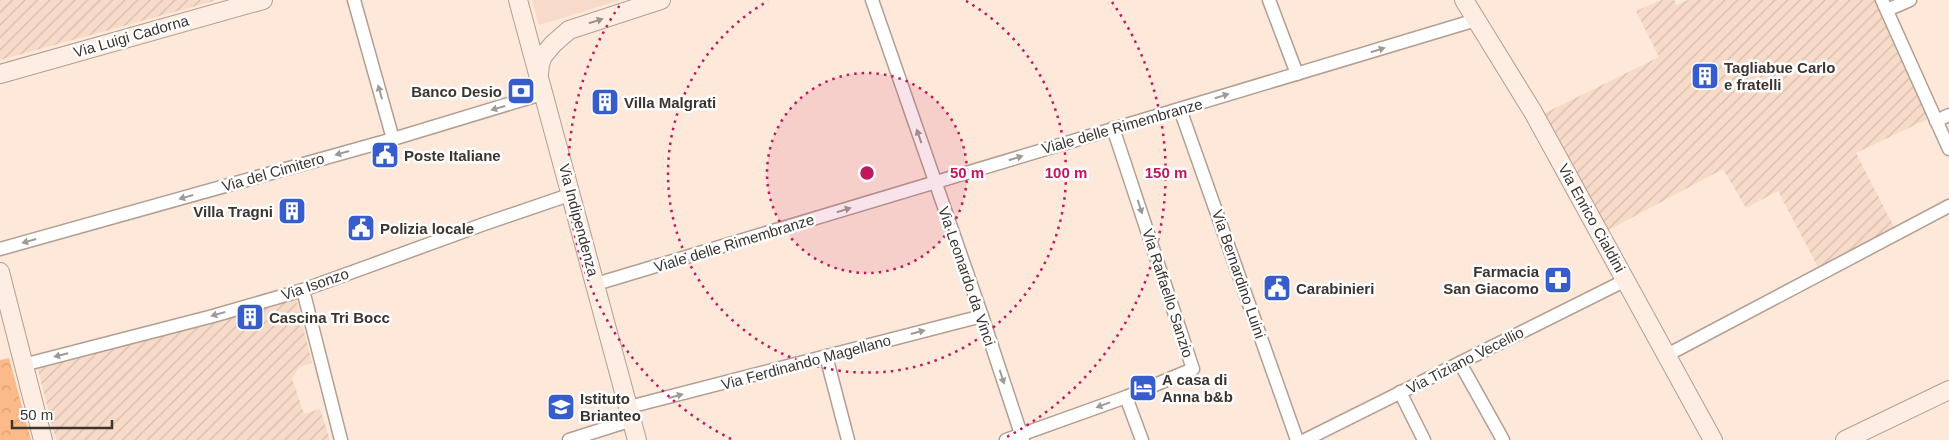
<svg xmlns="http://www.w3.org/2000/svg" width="1949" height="440" font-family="Arial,sans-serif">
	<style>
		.built { fill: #f7dbc8 }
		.industrial { fill: url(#industrial-furrows) }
		.forest { fill: url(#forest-crowns) }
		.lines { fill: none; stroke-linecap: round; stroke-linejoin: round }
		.street-casing { stroke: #b29f92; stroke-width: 15 }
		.secondary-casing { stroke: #b29f92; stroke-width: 20 }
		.street { stroke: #fff; stroke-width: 12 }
		.secondary { stroke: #fdede2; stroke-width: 18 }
		.oneway { fill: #9c9088 }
		.oneway2 { fill: #9e9a97 }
		.ring { fill: none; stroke: #c2185b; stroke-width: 2.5; stroke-dasharray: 2.5 5 }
		.labels { text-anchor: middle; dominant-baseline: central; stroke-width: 5; stroke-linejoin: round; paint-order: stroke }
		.street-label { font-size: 15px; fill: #3c342f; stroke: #fff }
		.poi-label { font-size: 15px; font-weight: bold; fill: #3c342f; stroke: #fff; text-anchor: start }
		.centre { fill: #c2185b; stroke: #fff; stroke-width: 2.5 }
		.ring-label { font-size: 15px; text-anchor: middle; font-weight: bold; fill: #c2185b; stroke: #fff; stroke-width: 5; stroke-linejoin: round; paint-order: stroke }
	</style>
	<defs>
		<pattern id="industrial-furrows" width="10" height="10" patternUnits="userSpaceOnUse" patternTransform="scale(1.25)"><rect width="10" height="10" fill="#f7dbc8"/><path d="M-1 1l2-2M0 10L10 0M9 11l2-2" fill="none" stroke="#d5bdac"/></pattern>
		<pattern id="forest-crowns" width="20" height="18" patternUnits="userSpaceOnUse" patternTransform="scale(1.25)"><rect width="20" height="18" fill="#fcba8b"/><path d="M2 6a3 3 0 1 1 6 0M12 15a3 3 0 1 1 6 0" fill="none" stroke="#d9a078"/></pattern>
	</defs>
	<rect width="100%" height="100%" fill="#fde8da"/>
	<polygon class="built" points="532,0 620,0 539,25"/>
	<g class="industrial">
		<polygon points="0,0 214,0 214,1 0,60"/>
		<polygon points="1661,0 1674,0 1677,5 1688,0 1879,0 1932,117 1856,153 1896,231 1819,269 1778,191 1746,208 1723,169 1603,233 1539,116 1659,57 1636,11"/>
		<polygon points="296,299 312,363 299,367 292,378 304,414 320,409 330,440 56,440 37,366"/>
	</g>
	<polygon class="forest" points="9,358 31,440 0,440 0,360"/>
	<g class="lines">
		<defs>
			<g id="street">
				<polyline points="354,0 393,139"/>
				<polyline points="872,0 982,316 1023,440"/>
				<polyline points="1269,0 1297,74"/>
				<polyline points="1882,0 1949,149"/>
				<polyline points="1887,10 1910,0"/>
				<polyline points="1180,109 1297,440"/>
				<polyline points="1936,121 1949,115"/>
				<polyline points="0,249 393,139 545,93"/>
				<polyline points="596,284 1476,20"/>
				<polyline points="303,290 341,440"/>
				<polyline points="1667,355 1949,206"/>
				<polyline points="826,356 848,440"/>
				<polyline points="1460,363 1503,440"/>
				<polyline points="23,365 213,316 303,290 484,224 572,194"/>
				<polyline points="1400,392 1424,440"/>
				<polyline points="1126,397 1142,440"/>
				<polyline points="629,407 982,316"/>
				<polyline points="569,440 632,420"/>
				<polyline points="1006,440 1126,397 1193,369 1113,128"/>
				<polyline points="1305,440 1626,280"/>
			</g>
			<g id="secondary">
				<polyline points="518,0 637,440"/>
				<polyline points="1464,0 1533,112 1713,440"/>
				<polyline points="0,74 263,0"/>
				<polyline points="539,74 540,64 543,56 553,44 569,30 661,0"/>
				<polyline points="0,272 43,440"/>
				<polyline points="1845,440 1949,390"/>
			</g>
		</defs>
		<use href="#street" class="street-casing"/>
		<use href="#secondary" class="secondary-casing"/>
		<use href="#street" class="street"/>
		<use href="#secondary" class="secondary"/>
	</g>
	<defs><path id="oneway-solid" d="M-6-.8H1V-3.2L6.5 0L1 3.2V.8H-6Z" transform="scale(1.25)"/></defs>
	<use class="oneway" href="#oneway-solid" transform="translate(596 21) rotate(-18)"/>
	<g class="oneway2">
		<use href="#oneway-solid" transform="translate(1378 50) rotate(-17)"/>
		<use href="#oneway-solid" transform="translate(380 92) rotate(-106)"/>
		<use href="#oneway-solid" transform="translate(1222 96) rotate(-17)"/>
		<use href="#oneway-solid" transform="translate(498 108) rotate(164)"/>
		<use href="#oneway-solid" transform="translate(919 136) rotate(-109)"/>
		<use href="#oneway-solid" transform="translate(342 153) rotate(164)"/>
		<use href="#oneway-solid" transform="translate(1016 158) rotate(-17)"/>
		<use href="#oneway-solid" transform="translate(186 197) rotate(164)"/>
		<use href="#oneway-solid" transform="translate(1140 207) rotate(72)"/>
		<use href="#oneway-solid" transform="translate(844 210) rotate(-17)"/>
		<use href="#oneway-solid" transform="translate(29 241) rotate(164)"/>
		<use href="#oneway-solid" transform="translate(218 314) rotate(164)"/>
		<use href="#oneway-solid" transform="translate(918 332) rotate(-15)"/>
		<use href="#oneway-solid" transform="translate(61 355) rotate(166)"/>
		<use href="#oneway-solid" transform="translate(1002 377) rotate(72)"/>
		<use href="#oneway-solid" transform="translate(676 396) rotate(-15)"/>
		<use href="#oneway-solid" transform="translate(1103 405) rotate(160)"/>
	</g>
	<circle cx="867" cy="173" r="100" fill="#c2185b" fill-opacity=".12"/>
	<g class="ring">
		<circle cx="867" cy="173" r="100"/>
		<path d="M966 1A199 199 0 1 1 768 1"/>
		<path d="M731 439A299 299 0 0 1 622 2M1112 2A299 299 0 0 1 1003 439"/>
	</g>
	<defs>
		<symbol id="building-square" viewBox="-11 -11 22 22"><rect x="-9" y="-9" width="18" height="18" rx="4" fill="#375ccc" stroke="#fff"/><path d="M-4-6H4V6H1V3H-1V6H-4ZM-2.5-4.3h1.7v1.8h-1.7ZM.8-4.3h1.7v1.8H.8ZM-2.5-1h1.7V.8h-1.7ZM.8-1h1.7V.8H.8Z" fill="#fff"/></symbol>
		<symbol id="bank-square" viewBox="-11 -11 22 22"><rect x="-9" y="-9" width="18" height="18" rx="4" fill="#375ccc" stroke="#fff"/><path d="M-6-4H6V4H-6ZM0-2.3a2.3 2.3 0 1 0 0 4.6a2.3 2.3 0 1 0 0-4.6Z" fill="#fff"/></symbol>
		<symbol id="civic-square" viewBox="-11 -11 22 22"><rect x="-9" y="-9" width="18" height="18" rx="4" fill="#375ccc" stroke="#fff"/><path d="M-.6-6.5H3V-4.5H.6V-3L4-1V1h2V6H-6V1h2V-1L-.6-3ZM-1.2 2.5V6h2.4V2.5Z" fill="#fff"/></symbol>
		<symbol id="pharmacy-square" viewBox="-11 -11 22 22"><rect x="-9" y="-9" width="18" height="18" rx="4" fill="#375ccc" stroke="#fff"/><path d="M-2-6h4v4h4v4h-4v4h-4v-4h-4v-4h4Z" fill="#fff"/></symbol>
		<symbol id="hotel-square" viewBox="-11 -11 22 22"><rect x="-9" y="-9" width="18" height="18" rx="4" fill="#375ccc" stroke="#fff"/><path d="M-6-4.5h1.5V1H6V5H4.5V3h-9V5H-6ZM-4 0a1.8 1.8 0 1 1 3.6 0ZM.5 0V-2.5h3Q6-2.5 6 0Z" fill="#fff"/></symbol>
		<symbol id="school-square" viewBox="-11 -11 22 22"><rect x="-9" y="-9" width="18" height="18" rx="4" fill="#375ccc" stroke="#fff"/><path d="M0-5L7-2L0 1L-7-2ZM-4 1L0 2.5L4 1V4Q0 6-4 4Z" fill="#fff"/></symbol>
	</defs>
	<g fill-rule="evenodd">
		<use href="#building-square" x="1689" y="60" width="32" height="32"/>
		<use href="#bank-square" x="505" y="75" width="32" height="32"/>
		<use href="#building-square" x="589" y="86" width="32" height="32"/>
		<use href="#civic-square" x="369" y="139" width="32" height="32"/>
		<use href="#building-square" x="276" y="195" width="32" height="32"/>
		<use href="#civic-square" x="345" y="212" width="32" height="32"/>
		<use href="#pharmacy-square" x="1542" y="264" width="32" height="32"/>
		<use href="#civic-square" x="1261" y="272" width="32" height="32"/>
		<use href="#building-square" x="234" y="301" width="32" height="32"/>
		<use href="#hotel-square" x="1127" y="372" width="32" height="32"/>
		<use href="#school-square" x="545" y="391" width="32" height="32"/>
	</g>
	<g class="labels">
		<g class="street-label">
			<text transform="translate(131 36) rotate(-16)">Via Luigi Cadorna</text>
			<text transform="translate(1122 126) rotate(-16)">Viale delle Rimembranze</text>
			<text transform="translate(273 172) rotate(-16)">Via del Cimitero</text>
			<text transform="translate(1592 218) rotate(61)">Via Enrico Cialdini</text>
			<text transform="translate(579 220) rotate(75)">Via Indipendenza</text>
			<text transform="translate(734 243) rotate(-17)">Viale delle Rimembranze</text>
			<text transform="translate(1239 274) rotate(71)">Via Bernardino Luini</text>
			<text transform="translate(967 276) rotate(71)">Via Leonardo da Vinci</text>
			<text transform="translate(315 284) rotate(-19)">Via Isonzo</text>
			<text transform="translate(1168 293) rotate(72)">Via Raffaello Sanzio</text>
			<text transform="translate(1465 360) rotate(-27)">Via Tiziano Vecellio</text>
			<text transform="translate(806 362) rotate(-15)">Via Ferdinando Magellano</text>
		</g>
		<g class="poi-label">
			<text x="1724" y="67">Tagliabue Carlo<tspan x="1724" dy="17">e fratelli</tspan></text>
			<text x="502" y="91" text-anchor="end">Banco Desio</text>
			<text x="624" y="102">Villa Malgrati</text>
			<text x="404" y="155">Poste Italiane</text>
			<text x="273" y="211" text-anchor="end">Villa Tragni</text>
			<text x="380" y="228">Polizia locale</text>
			<text x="1539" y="271" text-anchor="end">Farmacia<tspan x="1539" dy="17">San Giacomo</tspan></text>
			<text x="1296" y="288">Carabinieri</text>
			<text x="269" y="317">Cascina Tri Bocc</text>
			<text x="1162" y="379">A casa di<tspan x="1162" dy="17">Anna b&amp;b</tspan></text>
			<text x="580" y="398">Istituto<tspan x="580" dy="17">Brianteo</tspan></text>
		</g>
	</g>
	<circle cx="867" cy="173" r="8" class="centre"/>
	<g class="ring-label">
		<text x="967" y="178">50 m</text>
		<text x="1066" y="178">100 m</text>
		<text x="1166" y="178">150 m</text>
	</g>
	<path d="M12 420v8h100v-8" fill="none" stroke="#3c342f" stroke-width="2.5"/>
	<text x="20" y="420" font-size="15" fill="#3c342f" stroke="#ffffff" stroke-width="4" paint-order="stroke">50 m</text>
</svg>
